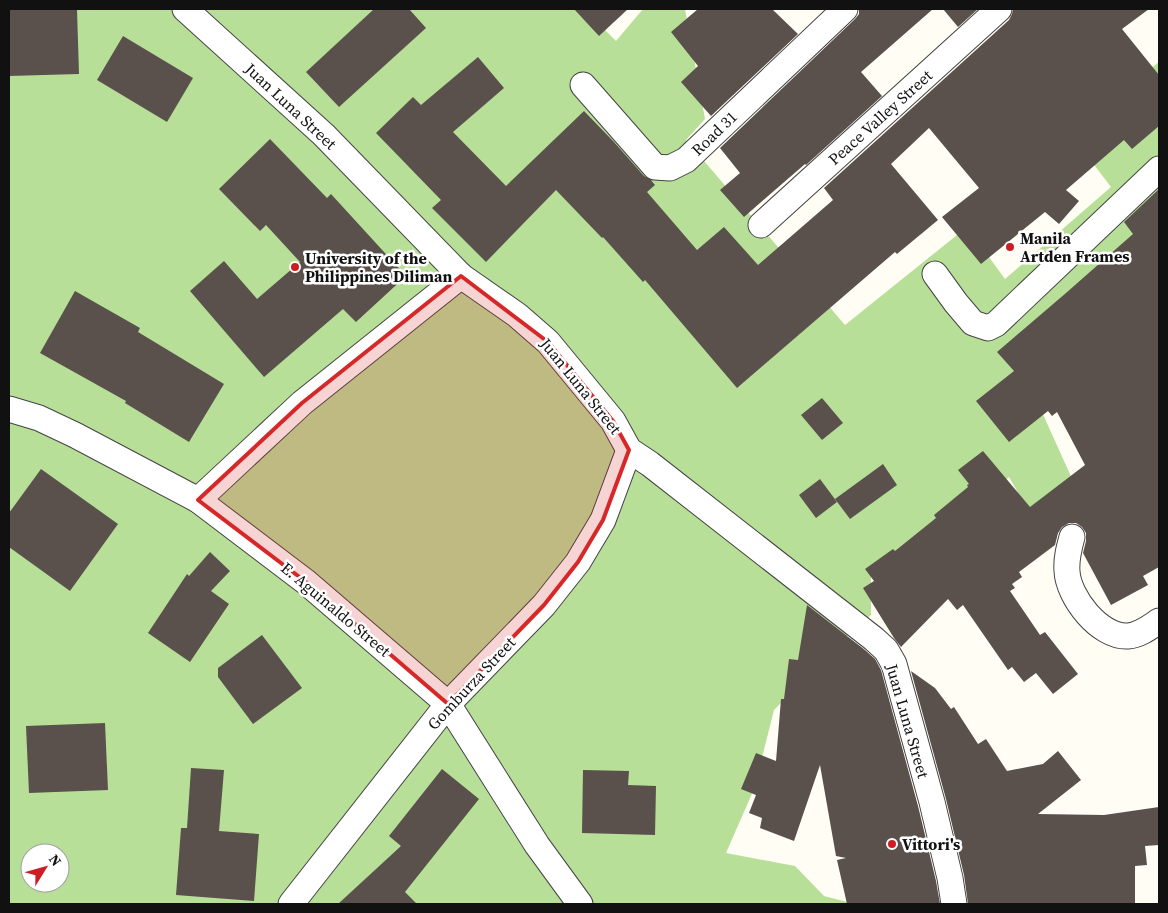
<svg xmlns="http://www.w3.org/2000/svg" width="1168" height="913" font-family="'Source Serif 4',serif">
	<style>
		.forest { fill: #b8df98; fill-rule: evenodd }
		.building { fill: #5a514c }
		.lines { fill: none; stroke-linecap: round; stroke-linejoin: round }
		.minor-casing { stroke: #444; stroke-width: 27 }
		.minor { stroke: #fff; stroke-width: 25 }
		.marked { fill: #d62828; fill-opacity: 0.2; stroke: #d62828; stroke-width: 4; stroke-linejoin: round }
		.poi-dot { fill: #cc1d25; stroke: #fff; stroke-width: 2 }
		.labels { text-anchor: middle; dominant-baseline: central; stroke-width: 5; stroke-linejoin: round; paint-order: stroke }
		.street-label { font-size: 16px; fill: #111; stroke: #fff }
		.poi-label { font-size: 16px; font-weight: bold; fill: #111; stroke: #fff; text-anchor: start }
	</style>
	<rect width="100%" height="100%" fill="#fffdf4"/>
	<path class="forest" d="M9,9H584L616,41L643,9H685L705,119L686,140L845,325L967,227L1005,279L1111,187L1069,132L1159,62V244L1022,368L1074,483L1037,526L1009,477L941,542L916,538L871,577V615L849,634L774,710L754,789L726,853L795,866L824,896L855,904H9ZM30,853H60V883H30Z"/>
	<g class="building">
		<polygon points="9,9 77,9 79,74 9,76"/>
		<polygon points="374,9 409,9 426,28 339,107 306,72"/>
		<polygon points="574,9 628,9 599,36"/>
		<polygon points="698,9 772,9 798,34 711,116 681,82 698,66 671,32"/>
		<polygon points="859,9 933,9 861,72 882,96 806,165 805,164 744,217 720,190 740,173 720,148 855,19 859,14"/>
		<polygon points="943,9 978,9 958,27"/>
		<polygon points="1013,9 1149,9 1122,29 1159,75 1159,126 1132,149 1124,140 1066,190 1079,201 1059,224 1045,212 981,264 942,217 979,188 929,128 891,164 938,220 897,254 895,252 737,388 645,280 643,282 603,237 602,238 556,190 486,262 432,208 441,200 376,133 413,97 421,105 478,57 504,88 453,132 506,186 584,111 614,142 644,176 650,179 655,185 647,192 697,250 724,227 758,265 833,200 824,188 1009,20 1012,14"/>
		<polygon points="123,36 193,78 167,122 97,80"/>
		<polygon points="270,139 327,198 331,194 406,276 356,322 343,309 264,377 190,291 224,261 257,299 300,262 266,225 260,231 219,189"/>
		<polygon points="1159,189 1159,567 1143,576 1148,585 1111,605 1083,553 1086,541 1086,533 1082,527 1076,523 1069,523 1062,527 1058,533 1055,545 1019,572 1022,577 1012,584 1015,588 1010,591 1040,635 1045,632 1078,674 1053,694 1036,673 1024,682 1012,667 1008,670 963,605 957,610 948,599 901,647 894,638 863,588 874,581 865,569 893,549 895,551 936,518 934,515 968,487 967,485 969,484 958,470 983,451 1030,507 1085,465 1057,412 1052,416 1048,411 1009,442 976,401 1014,371 997,352 1066,293 1133,234 1124,222"/>
		<polygon points="75,291 140,328 138,332 224,384 189,442 125,403 126,401 40,353"/>
		<polygon points="822,398 843,423 822,440 801,415"/>
		<polygon points="883,464 897,485 850,519 835,499"/>
		<polygon points="41,469 118,524 70,591 9,547 9,513"/>
		<polygon points="820,479 837,502 816,518 799,495"/>
		<polygon points="210,552 230,571 211,591 229,604 190,662 148,633 187,574 189,576"/>
		<polygon points="807,605 865,650 875,659 881,670 918,806 936,881 940,904 847,904 837,860 846,858 836,856 820,765 794,841 760,828 762,818 749,813 756,795 741,789 756,753 776,761 781,699 784,699 789,659 798,660"/>
		<polygon points="262,635 302,688 253,724 218,677 218,668"/>
		<polygon points="911,671 935,688 951,709 954,707 978,744 986,739 1007,771 1043,764 1058,751 1081,780 1038,814 1104,815 1159,807 1159,845 1145,846 1147,865 1135,866 1135,904 968,904 964,875 946,799"/>
		<polygon points="105,723 108,790 29,793 26,726"/>
		<polygon points="191,768 224,770 219,831 259,834 254,901 176,895 181,828 187,828"/>
		<polygon points="442,769 479,799 405,892 417,904 338,904 401,846 389,836"/>
		<polygon points="583,770 629,771 628,785 656,786 655,835 582,833"/>
	</g>
	<g class="lines">
		<defs>
			<g id="minor">
				<polyline points="185,9 324,135 461,276 517,315 548,342 613,421 629,450 650,464 874,639 886,650 894,664 932,802 950,878 954,904"/>
				<polyline points="583,85 655,167 670,168 686,160 845,9"/>
				<polyline points="761,225 999,9"/>
				<polyline points="935,274 956,303 973,323 988,328 996,324 1159,169"/>
				<polyline points="9,409 39,418 75,435 198,500 306,582 448,704 537,845 580,904"/>
				<polyline points="198,500 302,403 461,276"/>
				<path d="M1072,537C1069,548 1066,559 1067,571C1068,597 1100,638 1128,636C1140,635 1150,627 1159,621"/>
				<polyline points="291,904 448,704 544,605 578,562 603,520 629,450"/>
			</g>
		</defs>
		<use href="#minor" class="minor-casing"/>
		<use href="#minor" class="minor"/>
	</g>
	<path class="marked" d="M461,276L548,342L613,421L629,450L603,520L578,562L544,605L448,704L306,582L198,500L302,403Z"/>
	<g class="poi-dot">
		<circle cx="1010" cy="247" r="5"/>
		<circle cx="295" cy="267" r="5"/>
		<circle cx="892" cy="844" r="5"/>
	</g>
	<g class="labels">
		<g class="street-label">
			<text transform="translate(291 106) rotate(43)">Juan Luna Street</text>
			<text transform="translate(880 117) rotate(-42)">Peace Valley Street</text>
			<text transform="translate(714 133) rotate(-44)">Road 31</text>
			<text transform="translate(581 386) rotate(51)">Juan Luna Street</text>
			<text transform="translate(336 609) rotate(40)">E. Aguinaldo Street</text>
			<text transform="translate(471 683) rotate(-47)">Gomburza Street</text>
			<text transform="translate(908 721) rotate(74)">Juan Luna Street</text>
		</g>
		<g class="poi-label">
			<text x="1020" y="238">Manila<tspan x="1020" dy="18">Artden Frames</tspan></text>
			<text x="305" y="258">University of the<tspan x="305" dy="18">Philippines Diliman</tspan></text>
			<text x="902" y="844">Vittori's</text>
		</g>
	</g>
	<rect width="1168" height="913" fill="none" stroke="#111111" stroke-width="20"/>
	<g transform="translate(45 868) rotate(53)"><circle r="24" fill="#ffffff" stroke="#a0a0a0"/>
	<path d="M0-4L9 19L0 12L-9 19Z" fill="#cc1d25"/>
	<text y="-8" font-size="14" font-weight="bold" text-anchor="middle" fill="#111111">N</text>
	</g>
</svg>
